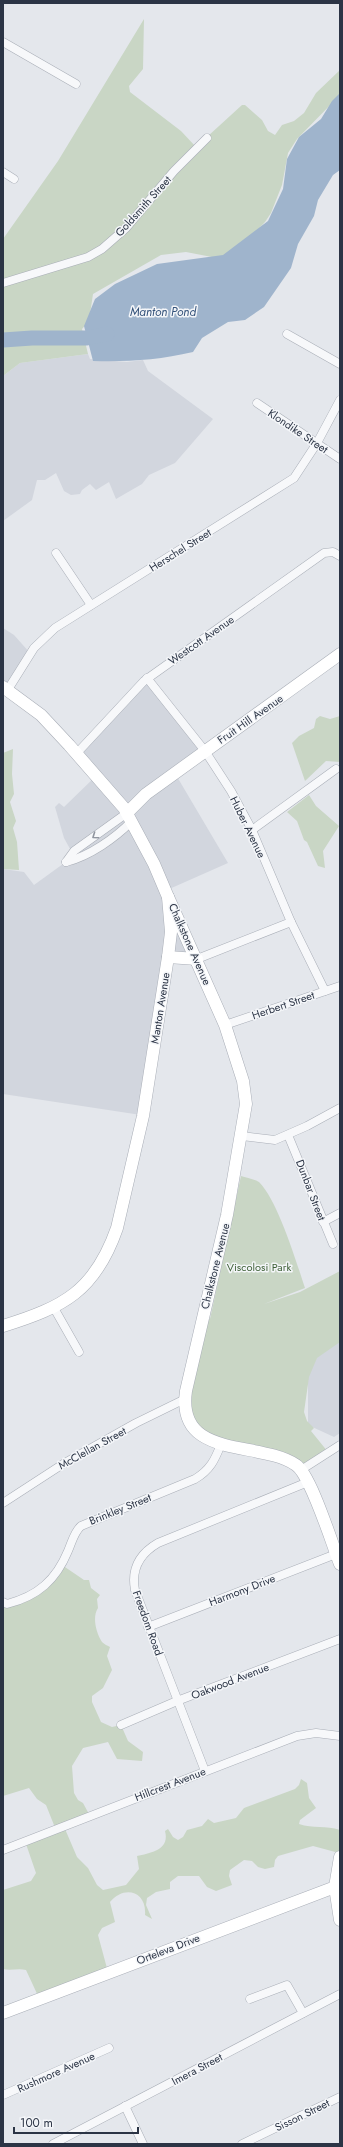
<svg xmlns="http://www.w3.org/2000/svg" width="343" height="2147" font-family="Jost,sans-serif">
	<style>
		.built { fill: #d2d6de }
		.green { fill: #c9d6c5 }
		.water { fill: #9fb4cc }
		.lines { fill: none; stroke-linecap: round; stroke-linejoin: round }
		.river { stroke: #9fb4cc; stroke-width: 15 }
		.street-casing { stroke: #a9aeb7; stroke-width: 9 }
		.secondary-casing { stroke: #a9aeb7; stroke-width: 13 }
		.street { stroke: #f7f8fa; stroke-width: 8 }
		.secondary { stroke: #fff; stroke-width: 12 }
		.oneway { stroke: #9196a0 }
		.labels { text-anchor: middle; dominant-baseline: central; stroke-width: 3; stroke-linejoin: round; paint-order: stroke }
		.street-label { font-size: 11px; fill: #2b3445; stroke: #f4f6f9 }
		.park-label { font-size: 11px; fill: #3f6138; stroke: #f4f6f9 }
		.water-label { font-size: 12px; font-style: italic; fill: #34527a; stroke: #f4f6f9 }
	</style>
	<rect width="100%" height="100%" fill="#e4e7ec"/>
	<g class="built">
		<polygon points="88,354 90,359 127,362 143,360 148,371 213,419 175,463 149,475 142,484 116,499 109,482 96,490 90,484 82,490 80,494 71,495 64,491 56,473 45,480 37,480 32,500 3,521 3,376 20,363"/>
		<polygon points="3,628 14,635 30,653 9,689 3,688"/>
		<polygon points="149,679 205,750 176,775 228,863 167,890 195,958 168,962 141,1115 3,1094 3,869 24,872 34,885 74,856 64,838 55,807 59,803 64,807 96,776 78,753"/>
		<polygon points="340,1288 340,1433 334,1437 308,1425 308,1371"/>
	</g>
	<g class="green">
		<polygon points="144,19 143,69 129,86 130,92 181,131 196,147 242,105 245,105 262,120 268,131 275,135 282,125 294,121 304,113 316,93 340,70 340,95 297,139 288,153 282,185 271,213 265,222 236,252 217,258 186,252 161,255 93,294 89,321 82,329 88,354 20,363 3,376 3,239 58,161"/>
		<polygon points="320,716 330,719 340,716 340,762 326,761 305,781 292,743 299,736 314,728 316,719"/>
		<polygon points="13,749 12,774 14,794 10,802 16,821 13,828 17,842 19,870 3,869 3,753"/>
		<polygon points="309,795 316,806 339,826 323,851 325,868 318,866 307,842 304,840 297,821 287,812"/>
		<path d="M241,1176C246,1178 255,1179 259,1182C278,1201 296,1261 305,1288L264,1304L300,1292L340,1271V1342L317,1358L309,1377L304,1412L307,1421L314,1428L311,1431L328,1452L298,1472L292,1467L207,1441L184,1401L206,1320L210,1319Z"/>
		<path d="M62,1565L84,1580H89L91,1588L100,1595L97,1599L98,1608C92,1617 96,1633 102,1642C104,1644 108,1646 110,1647L107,1656L112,1670L103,1688L92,1696V1702L101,1722L112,1727L121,1725L128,1741L143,1752L142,1761L117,1759L108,1742L83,1748L72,1766L74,1793L78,1800L83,1803L90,1816L65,1829L77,1857L88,1868L97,1885L103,1890L126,1885L139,1869L137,1856C151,1853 170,1850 165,1831L168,1829L173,1837L178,1840L183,1837L187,1830L202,1826L208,1819L214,1823L236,1818L244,1808L295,1789L299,1785L301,1779L307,1783L309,1798L316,1808L300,1820L299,1824C313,1829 326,1825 340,1830V1850L339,1853L313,1846L278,1856L275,1860L274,1867L265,1869L258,1867L252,1861L244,1860L230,1870L229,1876L232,1885L216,1891L207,1887L199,1876H178L170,1882V1889L156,1892L147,1898L146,1905L152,1919L145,1915C147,1891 124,1885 110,1902L115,1922L102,1928L98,1935L108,1972L39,1998L26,1970C18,1968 11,1971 3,1969V1890L31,1881L36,1873L26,1844L56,1830L46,1805L37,1799L29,1788L3,1796V1600L8,1603L40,1589Z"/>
	</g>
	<path class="water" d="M340,93V170L333,175L318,200L314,216L298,244L291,268L264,307L245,320L228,322L202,338L193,352C159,360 127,362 93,361L84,326L95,299L115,284L157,264L223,255L268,221L283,189L287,159L299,137L321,119L332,101Z"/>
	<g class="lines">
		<polyline class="river" points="3,340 32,338 87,338 107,334"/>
		<defs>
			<g id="street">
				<polyline points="3,42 76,84"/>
				<polyline points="3,172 14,179"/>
				<polyline points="3,283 88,257 102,249 126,228 174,171 207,138"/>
				<polyline points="287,334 340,364"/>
				<polyline points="257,403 340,459"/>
				<polyline points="56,553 91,605"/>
				<polyline points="147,678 205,751 231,791 252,830 291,922 325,991"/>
				<polyline points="7,691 34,648 55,628 294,478 317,443 340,400"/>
				<polyline points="77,753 144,681 324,553 333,552 340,556"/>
				<polyline points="252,830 336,769"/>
				<polyline points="66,862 74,851 127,813"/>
				<path d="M66,862C90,856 115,838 132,821"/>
				<polyline points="197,959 291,922"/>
				<polyline points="225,1025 340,986"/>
				<polyline points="288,1135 333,1244"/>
				<polyline points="242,1136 275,1140 307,1126 340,1108"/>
				<polyline points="323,1222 340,1213"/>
				<polyline points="54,1308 79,1352"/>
				<polyline points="301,1470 340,1445"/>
				<polyline points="3,1503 63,1464 136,1423 185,1399"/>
				<path d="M3,1602L7,1604C38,1596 56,1580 68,1551C72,1542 74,1532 81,1526L195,1479C210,1470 215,1460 221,1444"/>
				<polyline points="148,1627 336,1554"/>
				<polyline points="121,1725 177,1701 340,1639"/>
				<path d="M205,1771L135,1590C131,1569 139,1554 158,1543L308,1482"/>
				<polyline points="3,1850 297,1736 316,1733 340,1736"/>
				<polyline points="250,1999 287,1985 303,2013"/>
				<polyline points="3,2095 109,2048"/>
				<polyline points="125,2106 143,2144"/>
				<polyline points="53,2144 340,1994"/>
				<polyline points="242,2144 340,2097"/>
			</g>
			<g id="secondary">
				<path d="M3,687L41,715L69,745L124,808L154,864L168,897L171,932L168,957L143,1116L117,1228C95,1291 64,1307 3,1326"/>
				<polyline points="127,813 146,794 340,654"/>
				<path d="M168,897L225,1025L243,1081L246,1104L227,1215L186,1391C176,1460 259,1440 296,1465C311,1475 332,1544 340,1564"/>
				<polyline points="168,957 197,959"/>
				<polyline points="340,1857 335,1887 340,1920"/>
				<polyline points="3,2013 335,1887"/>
			</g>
		</defs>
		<use href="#street" class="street-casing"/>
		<use href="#secondary" class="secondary-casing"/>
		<use href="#street" class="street"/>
		<use href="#secondary" class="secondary"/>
	</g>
	<defs><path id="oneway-chevron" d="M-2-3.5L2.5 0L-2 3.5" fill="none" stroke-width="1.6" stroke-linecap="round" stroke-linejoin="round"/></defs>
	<use class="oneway" href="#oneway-chevron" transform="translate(95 836) rotate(145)"/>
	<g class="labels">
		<g class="street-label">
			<text transform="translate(143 206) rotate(-48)">Goldsmith Street</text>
			<text transform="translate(298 431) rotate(34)">Klondike Street</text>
			<text transform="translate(180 550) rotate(-32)">Herschel Street</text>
			<text transform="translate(201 640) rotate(-35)">Westcott Avenue</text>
			<text transform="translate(250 719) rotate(-35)">Fruit Hill Avenue</text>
			<text transform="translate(248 827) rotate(64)">Huber Avenue</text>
			<text transform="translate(190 944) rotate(66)">Chalkstone Avenue</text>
			<text transform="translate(283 1005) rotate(-19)">Herbert Street</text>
			<text transform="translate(160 1008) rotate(-81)">Manton Avenue</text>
			<text transform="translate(311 1190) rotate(69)">Dunbar Street</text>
			<text transform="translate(215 1266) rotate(-76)">Chalkstone Avenue</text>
			<text transform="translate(92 1448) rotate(-29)">McClellan Street</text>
			<text transform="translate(120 1509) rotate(-22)">Brinkley Street</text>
			<text transform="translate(242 1590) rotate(-21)">Harmony Drive</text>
			<text transform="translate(148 1623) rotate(70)">Freedom Road</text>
			<text transform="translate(230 1681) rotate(-21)">Oakwood Avenue</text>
			<text transform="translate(170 1784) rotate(-21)">Hillcrest Avenue</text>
			<text transform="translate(168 1949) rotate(-21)">Orteleva Drive</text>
			<text transform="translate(197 2069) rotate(-28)">Imera Street</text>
			<text transform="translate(56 2072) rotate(-24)">Rushmore Avenue</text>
			<text transform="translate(302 2115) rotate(-26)">Sisson Street</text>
		</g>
		<g class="park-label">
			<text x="259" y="1267">Viscolosi Park</text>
		</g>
		<g class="water-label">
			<text x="163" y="312">Manton Pond</text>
		</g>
	</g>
	<rect width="343" height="2147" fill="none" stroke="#2b3445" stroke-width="8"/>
	<path d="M14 2127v6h124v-6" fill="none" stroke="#2b3445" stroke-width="2"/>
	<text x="20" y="2127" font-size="12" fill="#2b3445" stroke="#f4f6f9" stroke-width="3" paint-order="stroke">100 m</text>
</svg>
